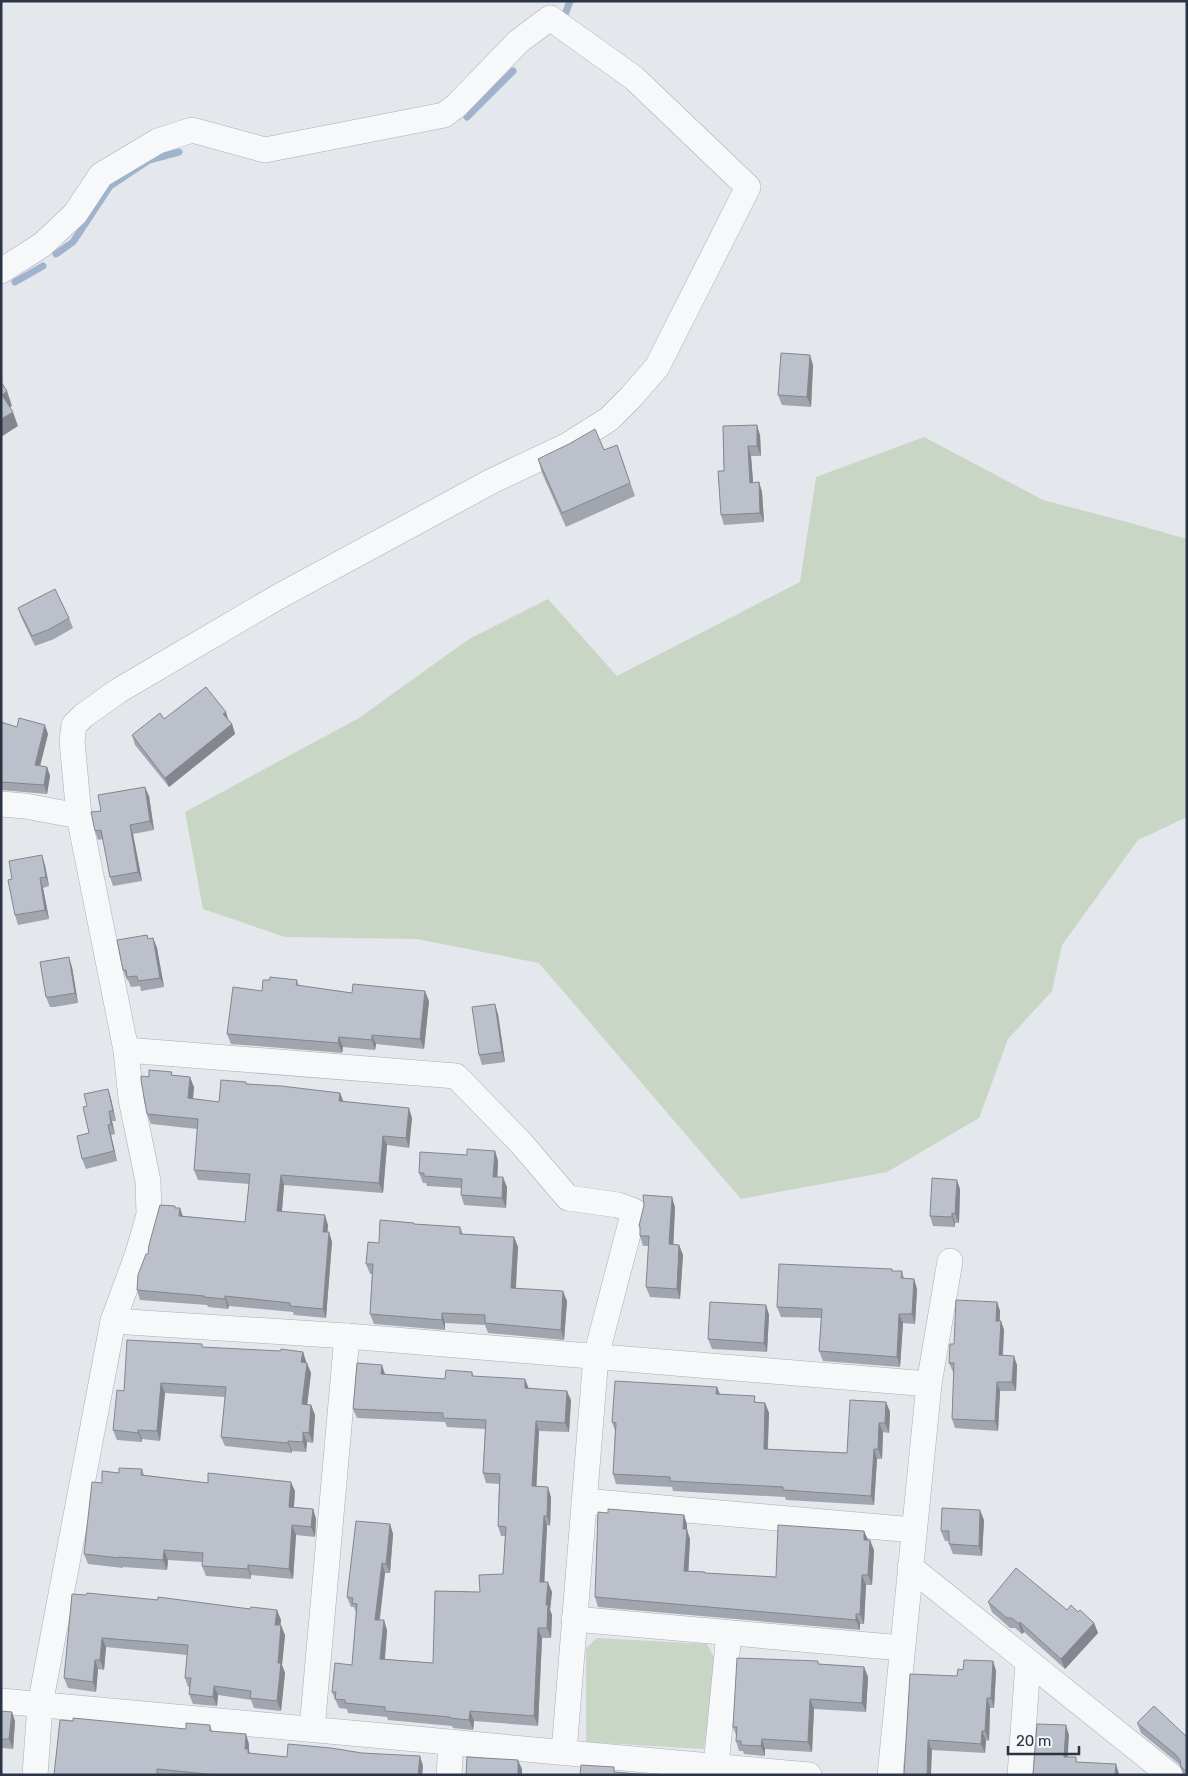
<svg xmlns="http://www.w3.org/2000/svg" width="1188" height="1776" font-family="Rubik,sans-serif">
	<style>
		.green { fill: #c9d6c5 }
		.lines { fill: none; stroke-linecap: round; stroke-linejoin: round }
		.stream { stroke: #9fb4cc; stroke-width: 7 }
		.minor-casing { stroke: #a9aeb7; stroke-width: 26 }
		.minor { stroke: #f7f8fa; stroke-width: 25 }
		.wall { fill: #a1a5ae }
		.shaded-wall { fill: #83868d }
		.building { fill: #bbc0ca; stroke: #83868d }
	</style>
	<rect width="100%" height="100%" fill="#e4e7ec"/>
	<g class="green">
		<polygon points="924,437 1043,500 1127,522 1187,539 1187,817 1138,840 1062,945 1052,991 1008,1039 979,1118 887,1172 741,1199 539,963 417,939 285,937 203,909 185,812 359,718 469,639 548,599 617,676 800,582 816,477"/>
		<polygon points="597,1638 707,1644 716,1661 704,1749 586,1742 586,1648"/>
	</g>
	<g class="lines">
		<g class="stream">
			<polyline points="563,20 570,1"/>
			<polyline points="467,117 513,71"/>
			<polyline points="56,254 73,242 110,186 149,160 179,152"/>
			<polyline points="15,282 43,266"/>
		</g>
		<defs>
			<g id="minor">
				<polyline points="1,271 42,245 75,214 101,175 158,141 192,130 265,150 444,115 456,106 519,41 550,18"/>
				<polyline points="1,804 25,806 79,816"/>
				<polyline points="126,1050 456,1076 521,1143 568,1198 618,1205 634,1211 596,1356 564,1752"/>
				<polyline points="113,1321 347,1336 929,1384"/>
				<polyline points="584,1501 914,1530"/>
				<polyline points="910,1567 1170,1775"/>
				<polyline points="574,1619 902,1648"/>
				<polyline points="1,1701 809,1775"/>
				<polyline points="312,1729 347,1336"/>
				<polyline points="716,1766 729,1633"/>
				<polyline points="35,1775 40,1705 113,1321 137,1256 149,1215 148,1181 131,1099 126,1050 79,816 72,741 74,725 83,716 118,691 276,598 492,481 568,445 609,419 631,397 657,367 748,187 634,78 550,18"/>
				<polyline points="449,1775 451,1742"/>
				<polyline points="890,1775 929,1384 950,1261"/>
				<polyline points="1020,1775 1028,1663"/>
			</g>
		</defs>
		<use href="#minor" class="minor-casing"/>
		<use href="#minor" class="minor"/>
	</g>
	<g class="wall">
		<polygon points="813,365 811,407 782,405 778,395"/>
		<polygon points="723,426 760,435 761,456 751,456 753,483 759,482 762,492 764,522 724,525 721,515 724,471"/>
		<polygon points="617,445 635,496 566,527 542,473 538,459 604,450"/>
		<polygon points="18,608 69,618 73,628 54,639 35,646 21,617"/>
		<polygon points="164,719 229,721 232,724 235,734 169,787 135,745 132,735"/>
		<polygon points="1,722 17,727 48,734 40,766 47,767 50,776 47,794 1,790"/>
		<polygon points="149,796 154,830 133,834 142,881 113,886 110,877 103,839 98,840 95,831 101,811"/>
		<polygon points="45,865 49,886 43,888 49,919 18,925 15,915 12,879"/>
		<polygon points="153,938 157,948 164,987 141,991 140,986 131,987 128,980 127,980 123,970 149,939"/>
		<polygon points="72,967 78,1003 54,1007 50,1007 46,997"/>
		<polygon points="297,980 299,986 352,993 429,1001 424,1049 376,1044 375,1050 343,1047 342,1053 231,1044 227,1034 262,991"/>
		<polygon points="498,1014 505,1062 482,1065 479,1055"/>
		<polygon points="173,1075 194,1087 193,1099 219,1102 247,1084 340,1093 343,1101 412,1118 409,1148 387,1145 383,1193 284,1185 282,1211 328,1225 327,1232 329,1232 332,1242 326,1318 294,1315 293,1312 229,1306 228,1309 208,1307 207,1305 140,1300 137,1290 148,1254 175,1206 175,1208 180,1208 183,1216 245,1222 249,1184 198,1180 194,1170 198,1129 151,1124 147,1114 149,1077"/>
		<polygon points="108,1089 111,1099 116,1121 112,1121 115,1134 111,1135 117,1161 86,1169 82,1159 89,1133 87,1106"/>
		<polygon points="495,1151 498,1161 497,1177 507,1187 506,1208 464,1205 461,1195 461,1188 427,1186 426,1183 423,1183 419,1173 467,1155"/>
		<polygon points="960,1189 959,1223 955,1223 955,1227 933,1226 930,1216"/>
		<polygon points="675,1207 673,1245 679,1245 683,1255 680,1299 650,1297 646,1287 649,1246 643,1246 640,1236 640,1229 639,1226"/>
		<polygon points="415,1224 460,1227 463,1234 514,1237 518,1247 516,1289 567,1301 564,1340 488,1333 485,1325 445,1323 445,1330 374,1324 370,1314 372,1274 370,1274 366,1264 379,1243"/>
		<polygon points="893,1271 902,1271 904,1278 914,1279 917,1289 915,1324 903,1323 900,1367 823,1361 819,1351 821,1318 781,1317 777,1307"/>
		<polygon points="997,1302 1000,1311 1000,1321 1001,1321 1004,1330 1003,1355 1017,1365 1016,1391 1000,1391 998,1431 955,1428 952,1419 954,1372 953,1372 949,1363 954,1344"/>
		<polygon points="766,1305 769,1315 767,1352 712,1349 708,1339"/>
		<polygon points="203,1347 280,1351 303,1352 306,1363 311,1373 307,1405 311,1405 315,1415 313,1443 307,1442 306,1452 292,1451 292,1453 225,1446 221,1437 225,1397 165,1393 160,1441 142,1439 142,1442 117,1440 113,1430 124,1391"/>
		<polygon points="472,1372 474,1377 529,1388 571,1400 569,1432 539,1431 536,1487 551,1497 550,1526 547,1525 544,1582 552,1592 550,1610 552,1615 551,1638 542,1638 538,1726 474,1721 473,1730 453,1728 452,1726 388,1720 387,1717 348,1713 347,1709 339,1708 332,1692 352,1665 356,1613 354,1607 351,1607 347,1597 390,1524 393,1534 390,1573 385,1573 380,1620 387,1630 385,1659 433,1663 480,1592 503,1574 505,1536 501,1536 498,1526 499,1484 486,1483 483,1473 485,1429 447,1427 445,1422 357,1418 353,1409 385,1375 445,1379"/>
		<polygon points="717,1387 720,1394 757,1402 765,1403 769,1413 768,1449 847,1453 886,1402 890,1412 889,1433 883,1432 882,1459 877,1459 874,1505 786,1500 785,1497 673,1491 672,1487 616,1484 613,1474 615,1431 612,1422"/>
		<polygon points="142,1469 144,1475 208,1483 295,1491 294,1507 313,1509 316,1519 315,1537 296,1535 293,1579 251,1575 251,1579 206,1576 202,1566 202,1562 168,1560 167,1570 123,1567 123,1568 88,1564 84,1554 102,1483 119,1473"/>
		<polygon points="608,1513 684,1515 687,1525 687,1530 690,1539 688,1571 705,1573 776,1577 864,1531 868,1540 874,1550 872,1585 866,1585 864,1624 860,1624 860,1630 598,1607 595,1597"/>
		<polygon points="984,1520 982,1556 953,1554 949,1544 949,1541 945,1541 941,1531"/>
		<polygon points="72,1594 250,1609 281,1620 280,1625 285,1635 282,1665 285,1673 281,1711 254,1708 251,1700 218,1695 217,1706 193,1704 189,1694 190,1687 188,1687 185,1678 187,1655 106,1647 104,1670 98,1669 96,1692 68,1688 64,1678"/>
		<polygon points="988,1602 1067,1610 1078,1612 1094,1623 1098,1633 1065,1669 1024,1632 1022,1634 1015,1628 1010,1628 992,1612"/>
		<polygon points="993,1661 996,1671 994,1708 990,1708 989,1741 986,1740 985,1753 932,1750 904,1775 957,1676 963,1670"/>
		<polygon points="820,1664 864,1667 868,1677 866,1712 814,1709 812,1752 765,1749 765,1756 744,1754 743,1751 739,1751 736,1741 736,1735 733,1727"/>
		<polygon points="1,1711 15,1721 13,1749 2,1748 1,1758"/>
		<polygon points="1137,1723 1187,1737 1187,1775 1184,1775 1180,1766 1179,1764 1141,1733"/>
		<polygon points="210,1725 212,1731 249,1744 249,1751 250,1753 287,1757 423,1766 422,1775 54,1775 186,1729"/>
	</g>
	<g class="shaded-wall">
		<polygon points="810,355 813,365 811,407 807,397"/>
		<polygon points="7,391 12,406 7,409 2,395"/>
		<polygon points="13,412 18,426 1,437 1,419"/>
		<polygon points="757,425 760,435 761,456 757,446"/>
		<polygon points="748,446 751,456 754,493 750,483"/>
		<polygon points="759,482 762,492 764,522 760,513"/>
		<polygon points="226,712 229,722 223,714"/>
		<polygon points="232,724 235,734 169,787 165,778"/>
		<polygon points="45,725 48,734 38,774 35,765"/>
		<polygon points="47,767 50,776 47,794 44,785"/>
		<polygon points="145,787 149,796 154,830 150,821"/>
		<polygon points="130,825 133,834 142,881 138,872"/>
		<polygon points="42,855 45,865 49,886 46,877"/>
		<polygon points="40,878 43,888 49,919 45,910"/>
		<polygon points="153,938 157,948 164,987 160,978"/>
		<polygon points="69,957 72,967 78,1003 75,993"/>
		<polygon points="425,991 429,1001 424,1049 420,1039"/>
		<polygon points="495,1004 498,1014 505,1062 502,1052"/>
		<polygon points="372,1035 376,1044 375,1050 372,1040"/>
		<polygon points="339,1037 343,1047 342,1053 338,1043"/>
		<polygon points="190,1077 194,1087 192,1108 188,1098"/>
		<polygon points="108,1089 111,1099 116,1121 113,1111"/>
		<polygon points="340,1093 344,1103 339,1101"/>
		<polygon points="409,1108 412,1118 409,1148 406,1138"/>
		<polygon points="109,1111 112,1121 115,1134 111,1124"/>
		<polygon points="108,1125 111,1135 117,1161 114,1151"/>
		<polygon points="383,1136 387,1145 383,1193 379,1183"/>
		<polygon points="495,1151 498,1161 497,1186 493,1177"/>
		<polygon points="281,1175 284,1185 281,1221 277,1211"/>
		<polygon points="503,1177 507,1187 506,1208 502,1198"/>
		<polygon points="957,1180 960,1189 959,1223 955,1214"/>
		<polygon points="672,1197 675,1207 673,1254 669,1244"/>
		<polygon points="180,1208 183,1218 179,1216"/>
		<polygon points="952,1213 955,1223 955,1227 952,1217"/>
		<polygon points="325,1215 328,1225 327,1242 323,1232"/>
		<polygon points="329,1232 332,1242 326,1318 323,1309"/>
		<polygon points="514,1237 518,1247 515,1298 511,1288"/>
		<polygon points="679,1245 683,1255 680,1299 677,1289"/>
		<polygon points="914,1279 917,1289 915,1324 912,1314"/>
		<polygon points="563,1291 567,1301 564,1340 561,1330"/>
		<polygon points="225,1296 229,1306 228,1309 225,1299"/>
		<polygon points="997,1302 1000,1311 999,1330 996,1321"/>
		<polygon points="766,1305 769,1315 767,1352 764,1343"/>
		<polygon points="442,1313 445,1323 445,1330 442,1320"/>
		<polygon points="899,1314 903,1323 900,1367 897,1357"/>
		<polygon points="1001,1321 1004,1330 1002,1364 999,1355"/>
		<polygon points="303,1352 306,1361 305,1372 301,1362"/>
		<polygon points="1014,1356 1017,1365 1016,1391 1012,1382"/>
		<polygon points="307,1363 311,1373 306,1414 302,1404"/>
		<polygon points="382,1365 385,1374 381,1374"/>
		<polygon points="525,1379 529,1389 525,1388"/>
		<polygon points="997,1382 1000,1391 998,1431 995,1421"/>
		<polygon points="161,1383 165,1393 160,1441 157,1431"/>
		<polygon points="717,1387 720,1397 716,1394"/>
		<polygon points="567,1391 571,1400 569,1432 565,1423"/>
		<polygon points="886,1402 890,1412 889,1433 885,1423"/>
		<polygon points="765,1403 769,1413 767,1459 764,1449"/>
		<polygon points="311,1405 315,1415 313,1443 309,1433"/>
		<polygon points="536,1421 539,1431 536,1496 532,1486"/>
		<polygon points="879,1423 883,1432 882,1459 878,1449"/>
		<polygon points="138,1430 142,1439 142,1442 138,1433"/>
		<polygon points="303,1432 307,1442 306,1452 303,1442"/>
		<polygon points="288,1441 292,1451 292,1453 288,1443"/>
		<polygon points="874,1449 877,1459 874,1505 871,1496"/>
		<polygon points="291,1482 295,1491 293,1517 289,1507"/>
		<polygon points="548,1487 551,1497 550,1526 547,1516"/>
		<polygon points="313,1509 316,1519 315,1537 311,1527"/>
		<polygon points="980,1510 984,1520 982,1556 979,1546"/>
		<polygon points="684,1515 687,1525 687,1530 690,1539 688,1580 684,1571 683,1529"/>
		<polygon points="544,1516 547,1525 544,1591 540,1582"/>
		<polygon points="390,1524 393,1534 390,1573 386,1564"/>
		<polygon points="292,1525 296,1535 293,1579 289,1569"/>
		<polygon points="864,1531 868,1540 864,1540"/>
		<polygon points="870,1540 874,1550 872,1585 868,1575"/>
		<polygon points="164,1550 168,1560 167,1570 163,1560"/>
		<polygon points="382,1563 385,1573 378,1629 375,1620"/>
		<polygon points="248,1565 251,1575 251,1579 248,1569"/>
		<polygon points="862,1575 866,1585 864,1624 860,1614"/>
		<polygon points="548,1582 552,1592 550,1610 552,1615 551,1638 547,1628 546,1605"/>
		<polygon points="277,1610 281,1620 279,1634 275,1625"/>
		<polygon points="856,1614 860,1624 860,1630 856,1620"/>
		<polygon points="384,1620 387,1630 384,1668 380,1659"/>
		<polygon points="1020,1622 1024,1632 1022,1634 1019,1624"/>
		<polygon points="1094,1623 1098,1633 1065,1669 1061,1659"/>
		<polygon points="281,1625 285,1635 282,1665 285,1673 281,1711 277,1701 278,1663"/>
		<polygon points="538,1628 542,1638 538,1726 534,1716"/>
		<polygon points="102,1638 106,1647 104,1670 100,1660"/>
		<polygon points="95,1660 98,1669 96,1692 93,1682"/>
		<polygon points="993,1661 996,1671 994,1708 991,1698"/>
		<polygon points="864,1667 868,1677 866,1712 862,1703"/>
		<polygon points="214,1686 218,1695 217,1706 213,1697"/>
		<polygon points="987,1698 990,1708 989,1741 985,1731"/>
		<polygon points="810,1699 814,1709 812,1752 808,1742"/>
		<polygon points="470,1711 474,1721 473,1730 469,1720"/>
		<polygon points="12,1712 15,1721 13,1749 9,1739"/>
		<polygon points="1066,1725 1069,1735 1067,1767 1064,1757"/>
		<polygon points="982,1731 986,1740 985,1753 981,1744"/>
		<polygon points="246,1734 249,1744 249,1751 252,1759 245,1749"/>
		<polygon points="762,1739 765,1749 765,1756 761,1746"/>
		<polygon points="928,1740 932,1750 931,1775 927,1775"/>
		<polygon points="420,1756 423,1766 422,1775 418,1775"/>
		<polygon points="518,1760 522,1769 522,1775 518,1775"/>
		<polygon points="1116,1764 1119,1774 1119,1775 1115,1775"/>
	</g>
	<g class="building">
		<polygon points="781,353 810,355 807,397 778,395"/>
		<polygon points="1,382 7,391 2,395 13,412 1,419"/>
		<polygon points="757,425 757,446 748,446 750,483 759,482 760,513 721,515 718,471 724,471 723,426"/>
		<polygon points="595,429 604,450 617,445 630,483 562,513 538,459 569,444"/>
		<polygon points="55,589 69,618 50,629 32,636 18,608"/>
		<polygon points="206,687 226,712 223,714 232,724 165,778 132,735 160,713 164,719"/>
		<polygon points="19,718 45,725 35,765 47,767 44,785 1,782 1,722 17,727"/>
		<polygon points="145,787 150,821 130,825 138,872 110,877 101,830 95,831 91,812 101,811 98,795"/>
		<polygon points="42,855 46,877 40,878 45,910 15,915 8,880 12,879 9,861"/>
		<polygon points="147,935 148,939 153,938 160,978 138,981 137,976 127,977 126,970 123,970 117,940"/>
		<polygon points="69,957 75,993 51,997 46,997 40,962"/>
		<polygon points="270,977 297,980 296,985 352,993 353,984 425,991 420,1039 372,1035 372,1040 339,1037 338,1043 227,1034 233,987 262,991 263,980 270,980"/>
		<polygon points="495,1004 502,1052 479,1055 472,1007"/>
		<polygon points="149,1070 172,1072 171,1075 190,1077 188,1098 219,1102 221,1080 246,1082 246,1084 281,1086 340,1093 339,1101 409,1108 406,1138 383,1136 379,1183 281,1175 277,1211 325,1215 323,1232 329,1232 323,1309 290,1306 290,1303 225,1296 225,1299 204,1297 204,1296 137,1290 138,1275 146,1254 148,1254 149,1245 160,1205 175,1206 175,1208 180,1208 179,1216 245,1222 250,1174 194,1170 198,1119 147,1114 141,1080 141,1076 149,1077"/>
		<polygon points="108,1089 113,1111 109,1111 111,1124 108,1125 114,1151 82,1159 77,1136 89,1133 83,1107 87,1106 84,1094"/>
		<polygon points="467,1149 495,1151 493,1177 503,1177 502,1198 461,1195 462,1179 424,1176 424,1173 419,1173 420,1152 467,1155"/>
		<polygon points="932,1178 957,1180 955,1214 952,1213 952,1217 930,1216"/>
		<polygon points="643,1195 672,1197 669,1244 679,1245 677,1289 646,1287 649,1236 640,1236 640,1226 639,1226 644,1205"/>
		<polygon points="380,1220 414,1223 414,1224 460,1227 460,1234 514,1237 511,1288 563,1291 561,1330 485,1323 485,1315 442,1313 442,1320 370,1314 373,1264 366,1264 368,1242 379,1243"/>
		<polygon points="779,1264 892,1269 892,1271 902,1271 901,1278 914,1279 912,1314 899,1314 897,1357 819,1351 822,1309 777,1307"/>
		<polygon points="956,1300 997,1302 996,1321 1001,1321 999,1355 1014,1356 1012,1382 997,1382 995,1421 952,1419 954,1363 949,1363 950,1344 954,1344"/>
		<polygon points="710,1302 766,1305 764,1343 708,1339"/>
		<polygon points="127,1340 202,1344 202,1347 280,1351 281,1349 303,1352 301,1362 307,1363 302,1404 311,1405 309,1433 303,1432 303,1442 288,1441 288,1443 221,1437 226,1387 161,1383 157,1431 138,1430 138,1433 113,1430 117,1390 124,1391"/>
		<polygon points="357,1363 382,1365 381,1374 445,1379 446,1370 472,1372 472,1376 525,1379 525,1388 567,1391 565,1423 536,1421 532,1486 548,1487 547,1516 544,1516 540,1582 548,1582 546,1605 548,1605 547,1628 538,1628 534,1716 470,1711 469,1720 450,1718 450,1717 385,1711 385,1707 345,1703 345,1700 335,1699 336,1692 332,1692 335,1663 352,1665 357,1604 352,1603 353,1598 347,1597 356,1521 390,1524 386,1564 382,1563 375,1620 384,1620 380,1659 433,1663 435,1591 480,1592 479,1575 503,1574 506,1527 498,1526 500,1474 483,1473 486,1420 443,1418 443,1413 353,1409"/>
		<polygon points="615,1381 717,1387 716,1394 755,1396 754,1402 765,1403 764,1449 847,1453 850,1400 886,1402 885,1423 879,1423 878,1449 874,1449 871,1496 783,1490 783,1487 670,1481 670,1477 613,1474 616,1423 612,1422"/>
		<polygon points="119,1468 142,1469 141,1475 208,1483 208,1473 291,1482 289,1507 313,1509 311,1527 292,1525 289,1569 248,1565 248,1569 202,1566 203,1553 164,1550 163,1560 119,1557 119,1558 84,1554 92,1482 102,1483 102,1471 119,1473"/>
		<polygon points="942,1508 980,1510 979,1546 949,1544 949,1531 941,1531"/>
		<polygon points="608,1509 684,1515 683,1529 687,1529 684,1571 705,1572 705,1573 776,1577 778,1525 864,1531 864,1540 870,1540 868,1575 862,1575 860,1614 856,1614 856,1620 595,1597 598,1512 608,1513"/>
		<polygon points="1016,1568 1067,1610 1071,1605 1078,1612 1080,1610 1094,1623 1061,1659 1020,1622 1019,1624 1012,1618 1007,1618 988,1602"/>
		<polygon points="87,1593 158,1600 158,1597 250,1609 251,1607 277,1610 275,1625 281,1625 278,1663 281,1663 277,1701 250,1698 251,1691 214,1686 213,1697 189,1694 191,1678 185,1678 188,1645 102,1638 100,1660 95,1660 93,1682 64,1678 72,1594 86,1595"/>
		<polygon points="737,1658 818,1661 818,1664 864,1667 862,1703 810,1699 808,1742 762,1739 761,1746 741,1745 741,1741 736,1741 737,1727 733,1727"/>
		<polygon points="964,1660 993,1661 991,1698 987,1698 985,1731 982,1731 981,1744 928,1740 927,1775 904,1775 910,1674 957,1676 958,1669 963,1670"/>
		<polygon points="1154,1706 1187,1737 1187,1772 1181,1767 1180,1760 1175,1754 1137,1723"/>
		<polygon points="1,1711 12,1712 9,1739 1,1739"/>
		<polygon points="73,1718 186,1729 186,1723 210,1725 210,1731 246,1734 245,1749 248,1749 248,1753 287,1757 288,1744 331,1748 362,1753 420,1756 418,1775 217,1775 157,1769 157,1775 54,1775 60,1720 73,1721"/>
		<polygon points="1037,1724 1066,1725 1064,1757 1076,1757 1076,1762 1116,1764 1115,1775 1033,1775"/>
		<polygon points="467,1757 518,1760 518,1775 466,1775"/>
		<polygon points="581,1765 614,1767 614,1772 649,1775 580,1775"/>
	</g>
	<rect width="1188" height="1776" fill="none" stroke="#2b3445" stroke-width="5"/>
	<path d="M1008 1746v8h71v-8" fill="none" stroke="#2b3445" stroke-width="2.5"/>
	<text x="1016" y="1746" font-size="15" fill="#2b3445" stroke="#f4f6f9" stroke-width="4" paint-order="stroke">20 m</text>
</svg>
